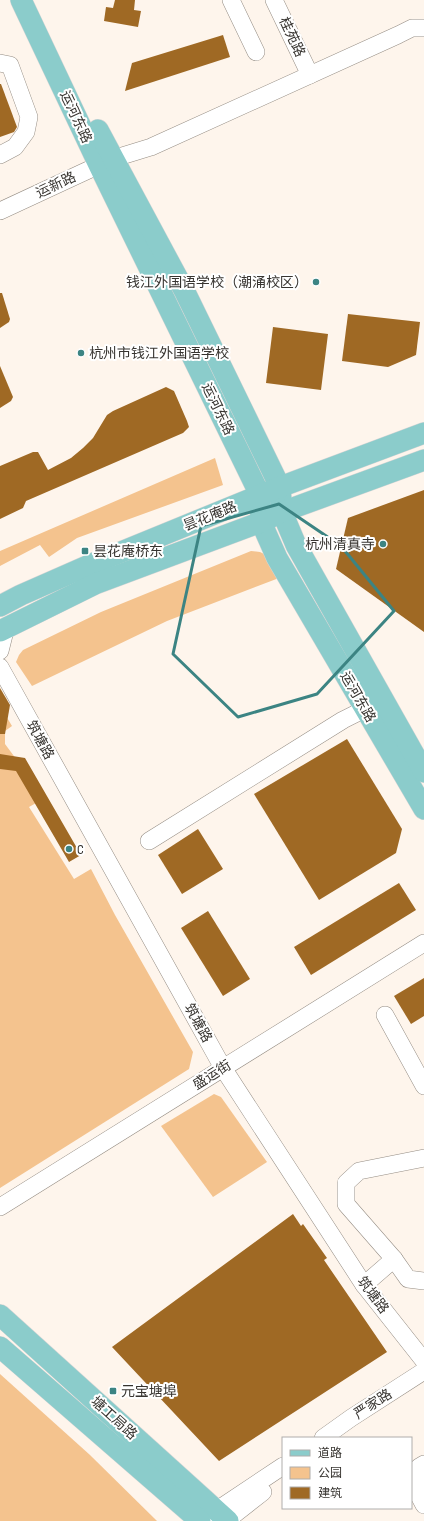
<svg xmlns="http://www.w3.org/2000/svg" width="424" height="1521" font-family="'Sofia Sans Condensed','Noto Sans SC',sans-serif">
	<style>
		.green { fill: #f4c38e }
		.building { fill: #9f6924 }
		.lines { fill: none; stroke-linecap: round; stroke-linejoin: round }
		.minor-casing { stroke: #958d84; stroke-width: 18 }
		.major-casing { stroke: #d7d6d6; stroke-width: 22 }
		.minor { stroke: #fff; stroke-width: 17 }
		.major { stroke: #8bcccb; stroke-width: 21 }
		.marked { fill: none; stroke: #3c8483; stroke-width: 3; stroke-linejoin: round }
		.poi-dot { fill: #3c8483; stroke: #fff; stroke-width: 1.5 }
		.labels { text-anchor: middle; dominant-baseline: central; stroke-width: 4; stroke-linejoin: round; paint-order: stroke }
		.street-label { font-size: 14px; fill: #373430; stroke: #fff }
		.poi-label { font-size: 14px; fill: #373430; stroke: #fff; text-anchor: start }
	</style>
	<rect width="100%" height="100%" fill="#fef5ec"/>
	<g class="green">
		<polygon points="215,458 223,485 77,538 49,557 40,545 0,566 0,551"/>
		<polygon points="251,551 260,552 268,556 279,578 167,621 32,686 16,662 19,655 23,650 101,612"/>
		<polygon points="0,706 12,726 5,731 5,744 45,798 29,807 74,879 91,869 115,915 193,1052 189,1069 0,1188"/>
		<polygon points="214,1094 221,1097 267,1162 213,1197 161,1126"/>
		<polygon points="0,1374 90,1455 157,1521 0,1521"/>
	</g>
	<g class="building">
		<polygon points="115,0 135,0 134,10 141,11 138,27 104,21 106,7 113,8"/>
		<polygon points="223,35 230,57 125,91 132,63"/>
		<polygon points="0,84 1,84 17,127 14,132 0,137"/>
		<polygon points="0,293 2,293 10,319 9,322 0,328"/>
		<polygon points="348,314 420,322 416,355 388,367 342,361"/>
		<polygon points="273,327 328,334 321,390 266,383"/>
		<polygon points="0,366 13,397 11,401 0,408"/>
		<polygon points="166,387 174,391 187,421 189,427 183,433 26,501 23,508 0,519 0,466 33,452 38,452 48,470 71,458 83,448 93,438 107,415 113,411"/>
		<polygon points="424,490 424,632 336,569 348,518"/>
		<polygon points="0,688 10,705 5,734 0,734"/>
		<polygon points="347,739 402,829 396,853 319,900 254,794"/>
		<polygon points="0,754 25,758 81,855 69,862 16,771 0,769"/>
		<polygon points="198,829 223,869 182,894 158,855"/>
		<polygon points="399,883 416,910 311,975 294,947"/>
		<polygon points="208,911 250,979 223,996 181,928"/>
		<polygon points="424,978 424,1016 411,1024 394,996"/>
		<polygon points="293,1214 301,1226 303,1224 327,1258 324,1260 387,1352 219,1461 112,1347"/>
	</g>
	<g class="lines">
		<defs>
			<g id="minor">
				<polyline points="231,0 256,52"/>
				<polyline points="274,0 310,75"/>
				<polyline points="0,63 10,65 29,117 26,132 15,147 0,155"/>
				<polyline points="0,211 112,159 151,147 398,35 412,28 424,28"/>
				<polyline points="0,651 6,627"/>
				<polyline points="0,667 223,1068 364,1285 424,1361"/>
				<polyline points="149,841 343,720 365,709"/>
				<polyline points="385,1015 424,1086"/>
				<polyline points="424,1158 359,1171 346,1183 346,1204 394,1259 408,1279 424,1281"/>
				<polyline points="0,1207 424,943"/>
				<polyline points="364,1285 394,1259"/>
				<polyline points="323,1438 351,1418 424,1371"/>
				<polyline points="424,1464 419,1467 416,1490 424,1505"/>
				<polyline points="208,1519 217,1510 283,1466"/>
				<polyline points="226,1521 263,1492"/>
			</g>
			<g id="major">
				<polyline points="21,0 99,165 260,495 261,522 277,558 424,809"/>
				<polyline points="98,130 184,290 280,487 282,512 296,545 424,772"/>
				<polyline points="0,606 21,595 87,566 280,487 424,433"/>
				<polyline points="0,631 95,584 261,522 282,512 424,460"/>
				<polyline points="0,1315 228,1521"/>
				<polyline points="0,1347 200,1521"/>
			</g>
		</defs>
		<use href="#minor" class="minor-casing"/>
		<use href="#major" class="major-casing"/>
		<use href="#minor" class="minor"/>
		<use href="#major" class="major"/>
	</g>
	<path class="marked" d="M279,504L341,546L394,611L317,694L238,717L173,654L201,526Z"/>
	<g class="poi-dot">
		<circle cx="316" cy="282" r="4"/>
		<circle cx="81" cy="353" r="4"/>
		<circle cx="383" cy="544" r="4"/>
		<rect x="81" y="547" width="8" height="8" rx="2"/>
		<circle cx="69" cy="849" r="4"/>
		<rect x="109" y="1387" width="8" height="8" rx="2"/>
	</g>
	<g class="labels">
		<g class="street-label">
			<text transform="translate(292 37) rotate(65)">桂苑路</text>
			<text transform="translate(76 117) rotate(65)">运河东路</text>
			<text transform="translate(56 185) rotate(-25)">运新路</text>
			<text transform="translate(218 409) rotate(64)">运河东路</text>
			<text transform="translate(210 516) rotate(-22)">昙花庵路</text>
			<text transform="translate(358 697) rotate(60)">运河东路</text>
			<text transform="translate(40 740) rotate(61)">筑塘路</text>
			<text transform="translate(198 1023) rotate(61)">筑塘路</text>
			<text transform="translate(212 1075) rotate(-32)">盛运街</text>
			<text transform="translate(373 1295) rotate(53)">筑塘路</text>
			<text transform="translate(373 1404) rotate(-33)">严家路</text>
			<text transform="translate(114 1418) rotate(42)">塘工局路</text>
		</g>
		<g class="poi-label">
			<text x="308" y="282" text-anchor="end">钱江外国语学校（潮涌校区）</text>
			<text x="89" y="353">杭州市钱江外国语学校</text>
			<text x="375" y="544" text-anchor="end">杭州清真寺</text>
			<text x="93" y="551">昙花庵桥东</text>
			<text x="77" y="849">C</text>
			<text x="121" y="1391">元宝塘埠</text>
		</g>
	</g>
	<rect x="282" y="1437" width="130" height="72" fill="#ffffff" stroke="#afaeac"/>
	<rect x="290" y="1450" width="20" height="6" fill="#8bcccb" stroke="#afaeac"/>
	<text x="318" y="1457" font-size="12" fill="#373430">道路</text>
	<rect x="290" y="1467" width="20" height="12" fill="#f4c38e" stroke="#afaeac"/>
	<text x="318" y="1477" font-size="12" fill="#373430">公园</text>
	<rect x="290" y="1487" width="20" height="12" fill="#9f6924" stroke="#afaeac"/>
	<text x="318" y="1497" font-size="12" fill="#373430">建筑</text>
</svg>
